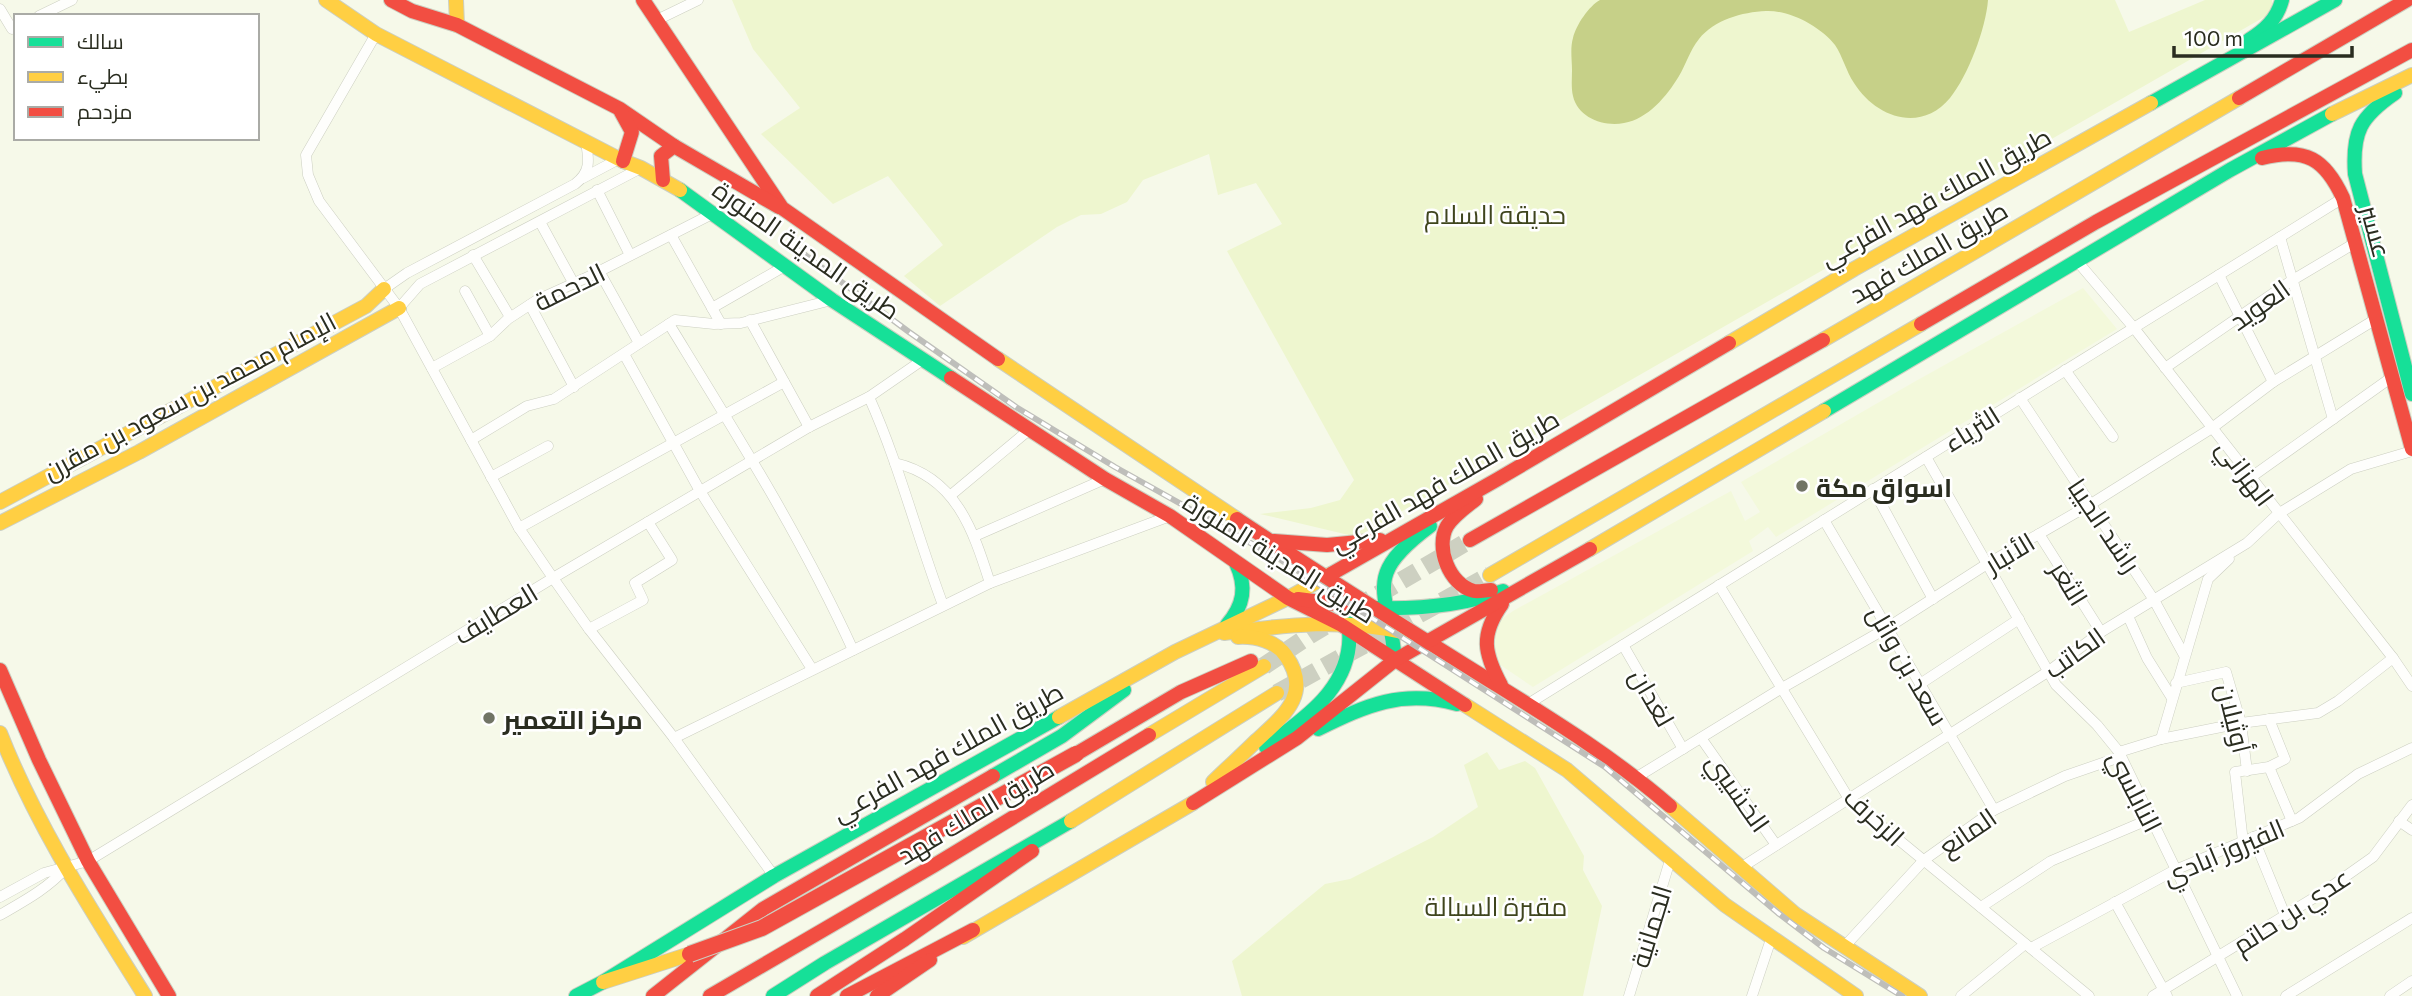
<svg xmlns="http://www.w3.org/2000/svg" width="2412" height="996" font-family="Commissioner,Cairo,sans-serif">
	<style>
		.built { fill: #f3f9db }
		.green { fill: #eef6cf }
		.water { fill: #c6d088 }
		.lines { fill: none; stroke-linecap: round; stroke-linejoin: round }
		.highway-tunnel { stroke: #cdd0c1; stroke-width: 18; stroke-dasharray: 18 9; stroke-linecap: butt }
		.street-casing { stroke: #cccfc1; stroke-width: 11 }
		.fast-casing { stroke: #cccfc1; stroke-width: 16 }
		.slow-casing { stroke: #cccfc1; stroke-width: 16 }
		.jam-casing { stroke: #cccfc1; stroke-width: 16 }
		.street { stroke: #fefefc; stroke-width: 10 }
		.fast { stroke: #16e098; stroke-width: 14 }
		.slow { stroke: #ffcf43; stroke-width: 14 }
		.jam { stroke: #f24e42; stroke-width: 14 }
		.rail-casing { stroke: #bebeba; stroke-width: 6 }
		.rail { stroke: #fff; stroke-width: 3.5; stroke-dasharray: 10; stroke-linecap: butt }
		.jam-bridge-casing { stroke: #cccfc1; stroke-width: 18; stroke-linecap: butt }
		.jam-bridge { stroke: #f24e42; stroke-width: 16 }
		.poi-dot { fill: #717466; stroke: #fff; stroke-width: 2.5 }
		.labels { text-anchor: middle; dominant-baseline: central; stroke-width: 5; stroke-linejoin: round; paint-order: stroke }
		.street-label { font-size: 26px; fill: #2a2d20; stroke: #fff }
		.park-label { font-size: 26px; fill: #3f451d; stroke: #fff }
		.poi-label { font-size: 26px; font-weight: bold; fill: #2a2d20; stroke: #fff; text-anchor: start }
	</style>
	<rect width="100%" height="100%" fill="#f6f9e9"/>
	<polygon class="built" points="2083,288 2117,329 1776,537 1768,527 1749,541 1753,551 1533,687 1499,664 1493,652 1491,636 1500,620 1513,611 1731,491 1745,521 1760,512 1741,482 1914,382"/>
	<g class="green">
		<polygon points="732,0 2115,0 2129,32 2205,0 2272,0 2273,12 1357,537 1260,514 1311,508 1340,500 1354,480 1227,251 1282,224 1256,183 1218,195 1209,154 1143,180 1127,202 1101,214 1081,215 1057,227 940,306 904,276 943,245 888,176 833,204 761,134 800,108 753,49"/>
		<polygon points="1487,752 1499,770 1525,761 1535,768 1584,856 1583,870 1602,906 1583,996 1242,996 1232,961 1325,884 1350,879 1433,837 1478,807 1464,765"/>
	</g>
	<path class="water" d="M1600,0H1988C1986,28 1968,76 1950,98C1921,133 1876,118 1854,83C1846,71 1843,57 1835,45C1820,26 1789,10 1766,11C1742,12 1714,20 1699,39C1690,50 1686,64 1679,76C1667,96 1648,119 1624,123C1604,127 1578,118 1573,96C1571,88 1572,78 1572,70C1572,60 1570,48 1573,38C1576,25 1589,6 1600,0Z"/>
	<g class="lines">
		<g class="highway-tunnel">
			<polyline points="1264,666 1310,635 1470,540"/>
			<polyline points="1277,693 1490,575"/>
		</g>
		<defs>
			<g id="street">
				<polyline points="0,9 12,29"/>
				<polyline points="39,16 72,0"/>
				<polyline points="663,17 698,0"/>
				<polyline points="376,34 306,155 308,175 319,201 399,308 519,528 553,578 589,629 674,738 774,876"/>
				<polyline points="583,178 619,159"/>
				<polyline points="597,190 630,255"/>
				<polyline points="540,222 574,284"/>
				<polyline points="671,235 721,324"/>
				<polyline points="2280,237 2333,419"/>
				<polyline points="473,255 510,317"/>
				<polyline points="2077,261 2134,328 2393,658 2412,686"/>
				<polyline points="599,271 639,343"/>
				<polyline points="2219,275 2273,382"/>
				<path d="M384,289L407,273L575,184C591,172 589,160 586,142"/>
				<polyline points="465,291 490,336"/>
				<polyline points="530,305 574,387"/>
				<polyline points="399,308 420,284 641,168"/>
				<polyline points="712,308 785,266"/>
				<polyline points="750,320 809,427"/>
				<path d="M669,324C734,430 801,536 853,650"/>
				<polyline points="624,354 700,491 812,669"/>
				<polyline points="432,368 490,336 508,319 537,300 590,276 712,214"/>
				<polyline points="2165,368 2291,281 2355,243"/>
				<polyline points="2065,370 2113,437"/>
				<path d="M869,397C899,464 917,536 943,605"/>
				<polyline points="2020,398 2154,600 2184,655"/>
				<polyline points="471,440 527,406 554,399 675,320 714,324 741,323 832,300"/>
				<polyline points="1926,457 2056,685 2097,725 2119,752 2237,996"/>
				<path d="M895,463C956,477 973,530 990,583"/>
				<polyline points="491,477 548,446"/>
				<polyline points="2250,478 2392,377"/>
				<polyline points="1873,489 1933,599"/>
				<polyline points="951,495 1029,430"/>
				<polyline points="1824,520 1994,810"/>
				<polyline points="519,528 784,382"/>
				<polyline points="2039,534 2101,632"/>
				<polyline points="975,536 1105,479"/>
				<polyline points="1719,585 1849,799 2089,996"/>
				<polyline points="2128,616 2147,658 2172,698"/>
				<polyline points="589,629 643,600 635,583 672,560 648,522"/>
				<polyline points="1623,645 1683,749"/>
				<polyline points="2176,683 2226,672 2241,723 2247,771"/>
				<polyline points="1920,684 2019,619"/>
				<polyline points="1528,704 2343,198"/>
				<polyline points="674,738 990,583 1170,516"/>
				<polyline points="1701,738 1776,845"/>
				<polyline points="2161,739 2208,579 2229,559"/>
				<polyline points="2119,752 2161,739 2241,723 2318,713 2338,701 2393,658"/>
				<polyline points="2269,767 2292,821"/>
				<polyline points="1637,777 1782,688 1887,628 1987,564 2091,504 2212,428 2273,382 2376,319"/>
				<polyline points="2399,821 2412,830"/>
				<polyline points="2253,837 2285,915"/>
				<polyline points="2243,842 2235,772 2269,767 2285,759 2269,719"/>
				<polyline points="1742,867 2049,671 2101,632 2247,543 2278,514 2351,469 2412,451"/>
				<polyline points="0,897 44,873 88,861 553,578 809,427 869,397 924,359"/>
				<polyline points="2115,902 2167,996"/>
				<polyline points="1981,907 2051,861 2150,819"/>
				<path d="M0,915C24,901 47,889 66,868"/>
				<polyline points="1844,947 1924,860 1994,810 2065,776 2120,757"/>
				<polyline points="2031,948 2175,870 2299,818 2358,774 2412,748"/>
				<polyline points="1629,996 1671,857"/>
				<polyline points="1752,996 1771,939"/>
				<polyline points="1961,996 2025,944"/>
				<polyline points="2153,996 2322,893 2373,857 2412,805"/>
				<polyline points="2286,996 2412,918"/>
				<polyline points="2390,996 2412,981"/>
			</g>
			<g id="fast">
				<path d="M2249,40C2265,30 2277,19 2282,0"/>
				<path d="M2395,93C2360,117 2352,132 2355,174L2412,394"/>
				<polyline points="2151,103 2335,0"/>
				<polyline points="680,190 832,300 951,378"/>
				<polyline points="1824,411 2230,170 2332,114"/>
				<path d="M1377,608C1420,609 1462,606 1503,591"/>
				<path d="M1227,625C1244,605 1247,587 1236,563"/>
				<path d="M1395,660C1389,589 1360,578 1430,526"/>
				<path d="M1318,729C1367,705 1402,689 1457,704"/>
				<path d="M1266,747C1302,720 1344,693 1349,645C1351,621 1345,602 1331,584"/>
				<polyline points="993,776 1062,736 1124,690"/>
				<polyline points="576,996 603,982 774,876 1059,717"/>
				<polyline points="773,996 825,963 1071,821"/>
			</g>
			<g id="slow">
				<polyline points="326,0 376,34 623,161 641,168 680,190"/>
				<polyline points="456,0 457,25"/>
				<polyline points="2332,114 2412,75"/>
				<polyline points="1823,340 2239,98"/>
				<polyline points="1729,343 1854,269 2151,103"/>
				<polyline points="998,359 1237,519"/>
				<polyline points="0,502 366,306 384,289"/>
				<polyline points="0,523 139,452 399,308"/>
				<polyline points="1590,549 1824,411"/>
				<polyline points="1490,575 1921,324"/>
				<path d="M1224,633C1286,625 1346,618 1407,633"/>
				<polyline points="1465,705 1567,770 1725,905 1856,996"/>
				<polyline points="1059,717 1175,652 1288,598 1331,574"/>
				<path d="M0,733C37,827 92,911 145,996"/>
				<polyline points="1149,735 1264,666"/>
				<path d="M1213,782C1227,768 1242,755 1256,741C1282,717 1313,694 1286,656C1276,641 1255,636 1238,637"/>
				<polyline points="1670,806 1795,914 1920,996"/>
				<polyline points="1071,821 1277,693"/>
				<polyline points="963,937 1193,803"/>
				<polyline points="603,982 690,954"/>
			</g>
			<g id="jam">
				<polyline points="391,0 412,11 457,25 620,109 674,146"/>
				<polyline points="643,0 782,208 998,359"/>
				<polyline points="2239,98 2407,0"/>
				<polyline points="621,112 632,132 623,161"/>
				<path d="M2262,158C2306,147 2325,159 2343,198L2412,449"/>
				<polyline points="663,180 661,156 674,146 779,207"/>
				<polyline points="1921,324 2096,222 2412,50"/>
				<polyline points="951,378 1105,479 1170,516 1288,598 1340,624 1465,705"/>
				<path d="M1476,499C1466,507 1454,515 1447,526C1435,547 1449,585 1474,591C1479,592 1486,590 1491,590"/>
				<path d="M1237,519C1316,572 1396,622 1476,672C1543,714 1610,754 1670,806"/>
				<polyline points="1470,540 1823,340"/>
				<polyline points="1274,541 1327,545 1380,540"/>
				<polyline points="1331,574 1498,479 1729,343"/>
				<polyline points="1298,599 1352,606"/>
				<polyline points="0,670 39,760 88,861 169,996"/>
				<path d="M1501,685C1484,653 1480,635 1502,604"/>
				<polyline points="1076,754 1181,692 1251,661"/>
				<polyline points="1193,803 1297,738 1395,660 1590,549"/>
				<polyline points="653,996 763,909 993,776"/>
				<polyline points="710,996 933,866 1149,735"/>
				<polyline points="817,996 905,939 1032,851"/>
				<polyline points="847,996 973,930"/>
				<polyline points="877,996 930,960"/>
			</g>
		</defs>
		<use href="#street" class="street-casing"/>
		<use href="#fast" class="fast-casing"/>
		<use href="#slow" class="slow-casing"/>
		<use href="#jam" class="jam-casing"/>
		<use href="#street" class="street"/>
		<use href="#fast" class="fast"/>
		<use href="#slow" class="slow"/>
		<use href="#jam" class="jam"/>
		<defs>
			<polyline id="rail" points="797,249 909,332 1016,407 1115,467 1281,560 1605,767 1778,913 1824,948 1902,996"/>
		</defs>
		<use href="#rail" class="rail-casing"/>
		<use href="#rail" class="rail"/>
		<defs>
			<polyline id="jam-bridge" points="690,954 762,928 1076,754"/>
		</defs>
		<use href="#jam-bridge" class="jam-bridge-casing"/>
		<use href="#jam-bridge" class="jam-bridge"/>
	</g>
	<g class="poi-dot">
		<circle cx="1802" cy="486" r="7"/>
		<circle cx="489" cy="718" r="7"/>
	</g>
	<g class="labels">
		<g class="street-label">
			<text transform="translate(1935 196) rotate(-29)">طريق الملك فهد الفرعي</text>
			<text transform="translate(2377 231) rotate(75)">عسير</text>
			<text transform="translate(807 249) rotate(35)">طريق المدينة المنورة</text>
			<text transform="translate(1928 251) rotate(-30)">طريق الملك فهد</text>
			<text transform="translate(569 286) rotate(-26)">الدحمة</text>
			<text transform="translate(2259 304) rotate(-35)">العويد</text>
			<text transform="translate(189 395) rotate(-28)">الإمام محمد بن سعود بن مقرن</text>
			<text transform="translate(1971 428) rotate(-32)">الثرياء</text>
			<text transform="translate(2246 472) rotate(53)">الهزاني</text>
			<text transform="translate(1444 480) rotate(-30)">طريق الملك فهد الفرعي</text>
			<text transform="translate(2105 525) rotate(56)">راشد الجيبا</text>
			<text transform="translate(2009 552) rotate(-31)">الأنبار</text>
			<text transform="translate(1280 557) rotate(32)">طريق المدينة المنورة</text>
			<text transform="translate(2070 583) rotate(58)">الثغر</text>
			<text transform="translate(495 613) rotate(-31)">العطايف</text>
			<text transform="translate(2074 652) rotate(-35)">الكاتب</text>
			<text transform="translate(1909 665) rotate(60)">سعد بن وائل</text>
			<text transform="translate(1653 697) rotate(60)">لغدان</text>
			<text transform="translate(2235 718) rotate(76)">أوثيلان</text>
			<text transform="translate(947 751) rotate(-29)">طريق الملك فهد الفرعي</text>
			<text transform="translate(2136 791) rotate(63)">النابلسي</text>
			<text transform="translate(1739 792) rotate(55)">الخشيبي</text>
			<text transform="translate(975 811) rotate(-31)">طريق الملك فهد</text>
			<text transform="translate(1875 816) rotate(43)">الزخرف</text>
			<text transform="translate(1967 831) rotate(-34)">المانع</text>
			<text transform="translate(2223 851) rotate(-23)">الفيروز آبادي</text>
			<text transform="translate(2291 910) rotate(-33)">عدي بن حاتم</text>
			<text transform="translate(1650 926) rotate(-73)">الجمانية</text>
		</g>
		<g class="park-label">
			<text x="1495" y="213">حديقة السلام</text>
			<text x="1496" y="905">مقبرة السبالة</text>
		</g>
		<g class="poi-label">
			<text x="1816" y="486">اسواق مكة</text>
			<text x="503" y="718">مركز التعمير</text>
		</g>
	</g>
	<rect x="14" y="14" width="245" height="126" fill="#ffffff" stroke="#aaaba6" stroke-width="2"/>
	<rect x="28" y="37" width="35" height="10" fill="#16e098" stroke="#aaaba6" stroke-width="2"/>
	<text x="77" y="49" font-size="21" fill="#2a2d20">سالك</text>
	<rect x="28" y="72" width="35" height="10" fill="#ffcf43" stroke="#aaaba6" stroke-width="2"/>
	<text x="77" y="84" font-size="21" fill="#2a2d20">بطيء</text>
	<rect x="28" y="107" width="35" height="10" fill="#f24e42" stroke="#aaaba6" stroke-width="2"/>
	<text x="77" y="119" font-size="21" fill="#2a2d20">مزدحم</text>
	<path d="M2174 46v10h178v-10" fill="none" stroke="#2a2d20" stroke-width="3.5"/>
	<text x="2184" y="46" font-size="21" fill="#2a2d20" stroke="#ffffff" stroke-width="5" paint-order="stroke">100 m</text>
</svg>
